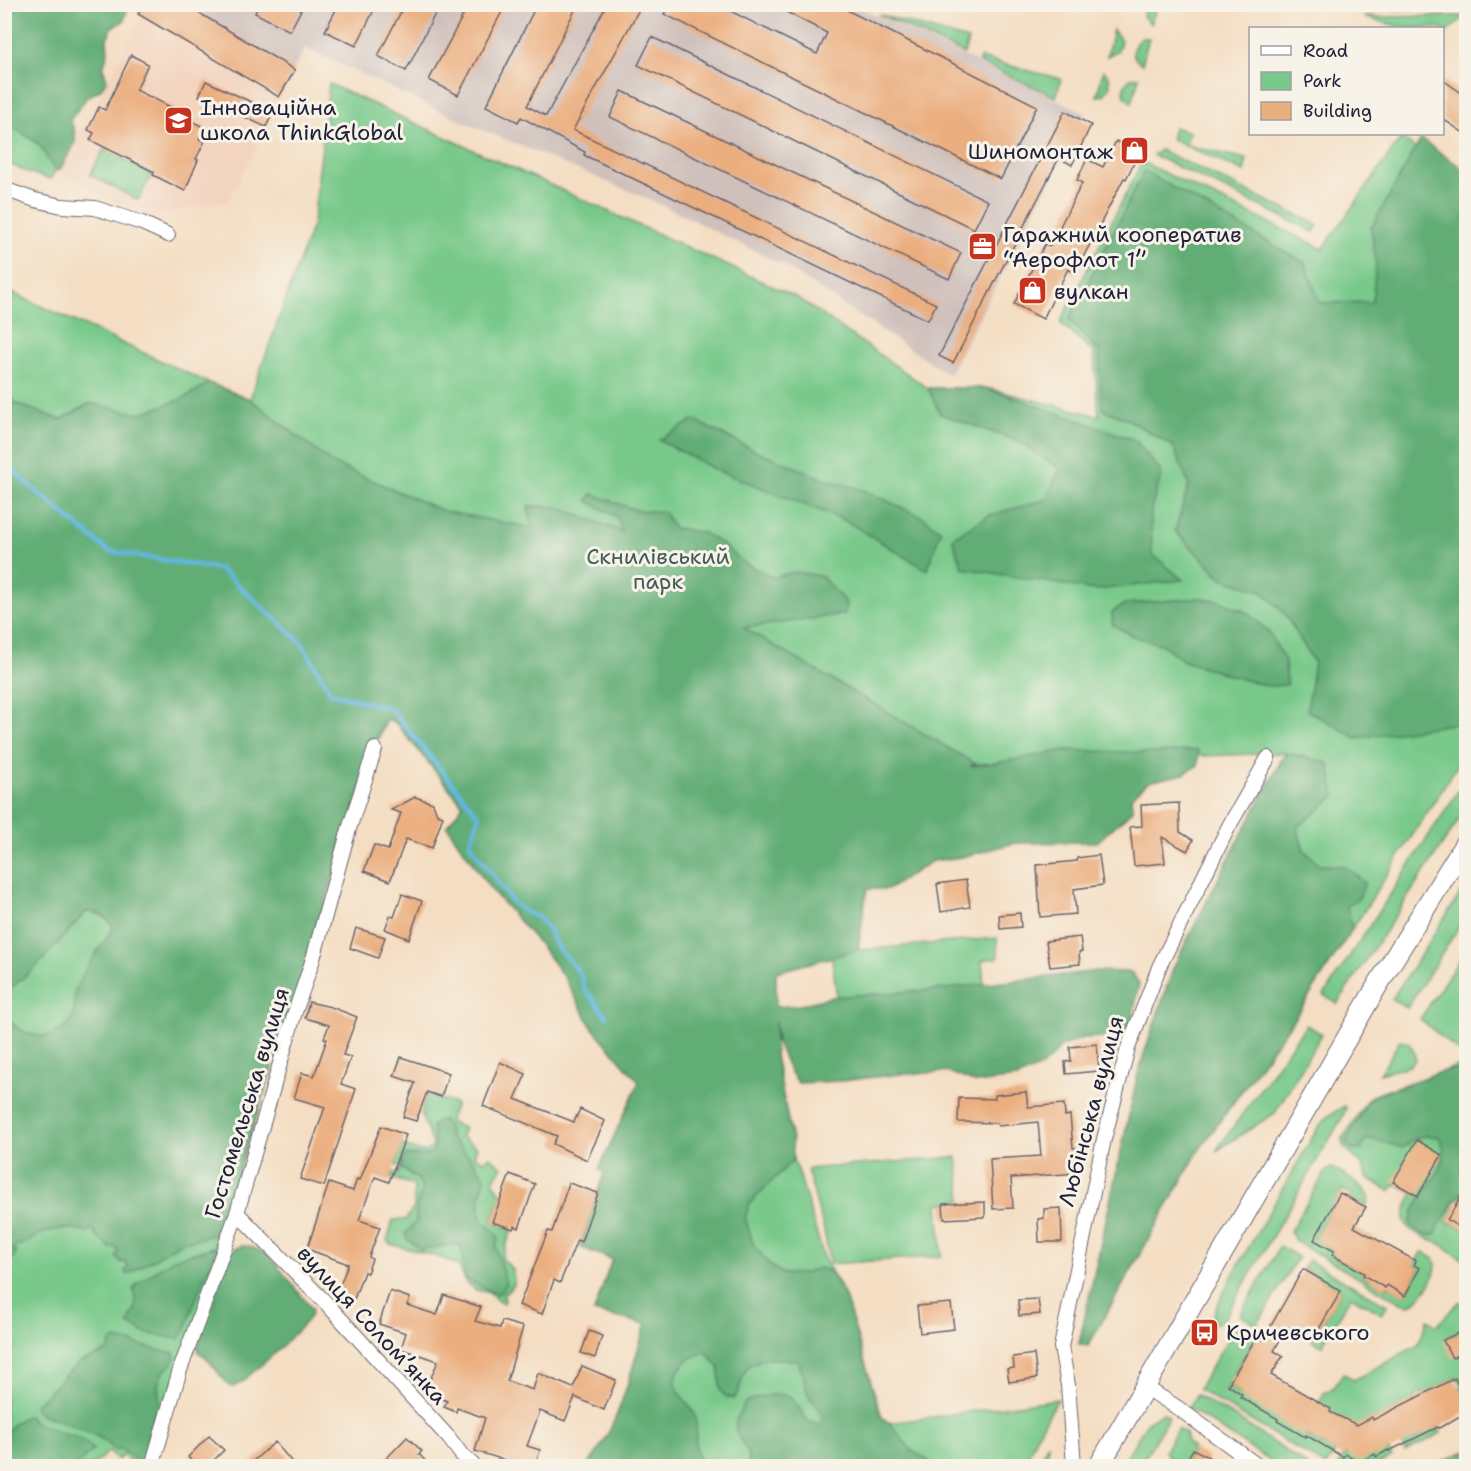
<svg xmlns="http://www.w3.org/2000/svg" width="1471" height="1471" font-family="'Shantell Sans',sans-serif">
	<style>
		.built { fill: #f3d4bf }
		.industrial { fill: #cfc0bb }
		.green { fill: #78c98a; stroke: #4d7662; stroke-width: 1.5 }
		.forest { fill: #62ad76; stroke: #426858; stroke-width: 1.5 }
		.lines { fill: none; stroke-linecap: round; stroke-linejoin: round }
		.stream { stroke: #63b8e0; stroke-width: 4.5 }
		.building { fill: #ebae7f }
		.street-casing { stroke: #6c646b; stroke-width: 16 }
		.secondary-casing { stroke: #6c646b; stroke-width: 22 }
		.street { stroke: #fff; stroke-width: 14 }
		.secondary { stroke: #fff; stroke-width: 20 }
		.labels { text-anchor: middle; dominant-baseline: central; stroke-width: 6; stroke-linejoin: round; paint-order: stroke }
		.poi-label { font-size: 22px; fill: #22223b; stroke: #f7f3e8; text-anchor: start }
		.park-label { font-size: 22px; fill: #405c57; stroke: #f7f3e8 }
		.street-label { font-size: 22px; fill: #22223b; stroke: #f7f3e8 }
	</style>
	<rect width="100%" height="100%" fill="#f7f3e8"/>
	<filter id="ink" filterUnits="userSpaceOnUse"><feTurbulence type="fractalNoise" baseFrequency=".0167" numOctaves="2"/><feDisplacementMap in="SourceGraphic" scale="12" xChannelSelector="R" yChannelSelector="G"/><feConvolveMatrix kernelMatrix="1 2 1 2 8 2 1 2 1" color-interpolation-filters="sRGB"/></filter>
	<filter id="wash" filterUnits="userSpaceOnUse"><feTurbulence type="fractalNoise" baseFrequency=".008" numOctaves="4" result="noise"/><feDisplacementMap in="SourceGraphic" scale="24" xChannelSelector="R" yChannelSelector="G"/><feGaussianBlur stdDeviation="1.35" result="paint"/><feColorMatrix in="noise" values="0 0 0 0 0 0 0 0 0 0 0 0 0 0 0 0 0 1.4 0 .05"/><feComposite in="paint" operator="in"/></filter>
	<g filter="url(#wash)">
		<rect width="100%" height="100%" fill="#f4dec3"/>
		<polygon class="built" points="142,15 279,97 266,129 228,201 147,217 60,173"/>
		<polygon class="industrial" points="120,5 854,5 1086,113 949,375 783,265 658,203 466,123 305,48 279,97 142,15"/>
		<g class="green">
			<polygon points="1145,4 1157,5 1151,24 1143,16"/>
			<polygon points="1346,5 1368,7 1466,6 1466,8 1367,10"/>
			<polygon points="878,14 968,40 964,54"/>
			<polygon points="1466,16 1443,35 1442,28 1405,28 1363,17"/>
			<polygon points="1113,30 1118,36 1121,42 1117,51 1107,56"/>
			<path d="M1141,38H1149L1142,64C1130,57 1131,46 1141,38Z"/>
			<polygon points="980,58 1061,79 1056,97 979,62"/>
			<polygon points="1103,71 1109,76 1110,86 1104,95 1097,96"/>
			<polygon points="1139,77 1132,103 1124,96 1124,86 1131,78"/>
			<path d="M329,84L796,297L928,388H986L1099,416L1094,352L1060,323L1142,162L1323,249L1401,138L1466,186V752L1301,1009L1199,1150L1088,1346L1079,1344L1139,1069L1174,966L1229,858L1285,753L976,764L881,774L858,950L997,938L998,958L982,960L984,987L901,992L837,1000L832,957L776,972L775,1056L792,1140L793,1160L798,1170L824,1258L844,1294L882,1418L890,1423L1058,1399L1037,1435L1024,1466H587C620,1427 630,1373 646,1324L594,1312L612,1259L580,1247L604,1173L599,1169L639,1082L592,1027L564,977L541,946L490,888L447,826L463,805L396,723L388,719L375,745L240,1170L222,1243L147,1466H134L123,1455L118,1460L109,1451L92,1466H5L4,289L209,383L250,399L313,223Z"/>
			<path d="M5,122C15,130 28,135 37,143C47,151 47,163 56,170L50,179L27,172L5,162Z"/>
			<polygon points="1174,127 1190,132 1186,145 1247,159 1244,172 1171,139"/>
			<polygon points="104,149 152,174 138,200 90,175"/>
			<polygon points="1160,150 1162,151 1318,225 1314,232 1153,155"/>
			<polygon points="1466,779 1466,809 1337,1004 1324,995"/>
			<polygon points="1466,885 1466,916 1407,1008 1392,999"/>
			<polygon points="1466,949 1466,1048 1458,1051 1420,1019"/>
			<polygon points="1306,1025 1322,1034 1275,1113 1216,1151"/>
			<polygon points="1400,1040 1409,1043 1415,1054 1415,1060 1409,1066 1380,1074"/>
			<path d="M1466,1063V1163L1463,1170L1466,1173V1187L1459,1200L1457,1199L1453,1205L1455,1207L1446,1222L1450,1224L1451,1222L1466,1231V1260C1457,1257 1450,1249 1442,1245C1413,1231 1392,1231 1413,1193L1396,1184L1390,1191L1368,1179L1361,1164L1343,1146L1342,1140L1367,1100L1371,1096Z"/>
			<path d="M427,1094L456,1104L449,1122L464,1128L461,1137L477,1147L474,1156L483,1161L490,1157L502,1167L493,1181L502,1195L492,1222L512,1229L502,1258L513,1270L514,1285L503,1296L505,1299L504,1303L498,1301L490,1293L476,1290L467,1284L458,1265L439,1257L390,1244L387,1241L393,1220H405L414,1208V1185L390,1178L392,1172L398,1174L401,1167L395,1165L402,1145C414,1148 422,1158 433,1146L421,1114Z"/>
			<polygon points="1344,1106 1346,1108 1342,1118 1222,1322 1216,1324 1213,1319 1214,1312 1232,1276 1319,1126 1328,1116"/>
			<polygon points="957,1157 962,1200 938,1204 942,1256 830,1264 824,1230 807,1169"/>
			<path d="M1331,1168C1340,1172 1369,1188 1369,1198C1369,1200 1367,1204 1366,1207L1351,1198L1352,1195L1342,1190L1314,1240L1334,1251L1332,1256L1364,1273L1363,1276L1370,1280L1372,1277L1376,1283L1385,1288L1387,1285L1405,1295L1420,1269L1414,1265L1420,1254L1423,1252L1433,1258L1436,1264C1436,1279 1423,1298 1409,1305L1401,1303L1295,1241L1290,1231L1326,1171Z"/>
			<polygon points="1280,1246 1298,1257 1257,1325 1240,1315"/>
			<polygon points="1308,1260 1387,1305 1382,1314 1351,1296 1322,1346 1312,1341 1341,1291 1303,1269"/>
			<polygon points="1459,1302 1462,1302 1466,1307 1466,1329 1444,1340 1466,1351 1466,1403 1459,1388 1463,1386 1457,1377 1422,1396 1421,1393 1414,1396 1415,1399 1373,1420 1371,1418 1357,1427 1341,1417 1339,1419 1317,1405 1324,1393 1333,1388 1343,1373 1354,1380 1418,1345 1428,1319 1436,1326"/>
			<polygon points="1237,1324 1257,1336 1234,1374 1233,1384 1229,1383 1228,1386 1264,1407 1276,1418 1335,1452 1326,1466 1198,1389"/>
			<polygon points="1196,1395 1235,1417 1308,1466 1278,1466 1188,1408"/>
			<polygon points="1163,1413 1168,1415 1168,1418 1140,1466 1121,1466 1148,1421"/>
			<path d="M1436,1423L1441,1433L1405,1452L1400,1442C1414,1442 1425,1432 1436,1423Z"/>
			<polygon points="1177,1429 1185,1433 1187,1442 1193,1449 1183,1466 1169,1458 1165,1451"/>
			<polygon points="1048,1443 1046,1466 1036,1466"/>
			<polygon points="1387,1447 1392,1457 1375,1466 1337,1466 1346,1454"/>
			<polygon points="1466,1451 1466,1466 1431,1466"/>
		</g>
		<g class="forest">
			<path d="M5,4H126L128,7L124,21L112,27L107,39L108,53L103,67L107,80L100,90L87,97L70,120C83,144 70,148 60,170H56C47,163 47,151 37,143C28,135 15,130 5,122Z"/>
			<polygon points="1421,139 1466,171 1466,722 1356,738 1307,710 1314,662 1285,614 1262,591 1222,578 1175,531 1189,485 1173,446 1129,420 1102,409 1099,351 1069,319 1144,171 1305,263 1320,303 1372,302 1376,263 1371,228"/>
			<path d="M209,383L250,399L332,463L443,511L532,528L528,506L557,507L622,532L617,517L587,501L592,494L636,510L664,512L674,528L704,533L722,544L744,563L772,577L795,572L821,576L846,603L845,614L744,628L976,764L970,766L996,763L1065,750L1157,753L1198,750V765L1184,774L1148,782L1131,798L1133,810L1097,842L1015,843L962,857L932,861L889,889H867L858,950L776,972V1007L800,1005L831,997L944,989L1097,971L1131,972L1139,983L1131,1026L1121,1036L1083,1038L1062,1046L1043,1066L1017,1078L976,1083L948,1072L902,1074L841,1081L798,1083L789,1070L777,1042L775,1021V1056L792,1140L793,1160L750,1203L745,1218L754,1246L772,1267L784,1274L805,1273L819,1268L829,1271L844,1294L882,1418L890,1423L912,1451L937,1466H747C754,1450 739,1444 736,1430C734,1419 741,1410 746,1402C755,1397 779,1392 788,1396C796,1400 803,1415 809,1422L819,1424L823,1420C820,1404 813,1405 808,1394C803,1382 805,1372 797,1361C781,1358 753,1355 744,1373C740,1382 741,1392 733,1399L725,1396L720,1390L719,1367L706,1352C689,1356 668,1372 679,1392C684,1401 693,1407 695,1416C700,1434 689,1449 703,1466H587C620,1427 630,1373 646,1324L594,1312L612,1259L580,1247L604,1173L599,1169L639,1082L592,1027L564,977L541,946L490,888L447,826L463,805L396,723L388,719L384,720L374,745L307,962L239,1168L222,1233L180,1243L127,1275L125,1271L128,1268L125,1261L121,1263L116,1256L119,1252L114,1246L111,1248L95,1235L96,1232L91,1229L89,1232C62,1225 44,1229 21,1246L18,1244L13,1250L16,1252L5,1271V1016C18,1033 42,1043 61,1030C66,1027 72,1021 73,1016C76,1007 72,997 76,988C85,967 100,948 113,928C109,918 98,911 86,912L36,967L5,993V393L17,404L61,420L90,403L139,414L182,399Z"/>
			<polygon points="928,388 986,388 1135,440 1162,473 1151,510 1152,554 1183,580 1095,590 963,568 952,538 990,515 1045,500 1060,469 1020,442 940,414"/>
			<polygon points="693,420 754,450 822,478 863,490 923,517 941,531 927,570 846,521 716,470 659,440"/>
			<polygon points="1201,598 1220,601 1248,613 1269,632 1285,661 1287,685 1269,686 1245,680 1184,661 1163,645 1133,636 1112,624 1112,612 1125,604"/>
			<polygon points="1286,753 1329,763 1335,796 1297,828 1304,850 1320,865 1345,866 1365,883 1359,898 1347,906 1352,929 1301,1009 1199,1150 1088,1346 1079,1344 1139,1069 1174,966 1229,858"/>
			<path d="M1466,1065V1154L1461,1171L1466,1175C1465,1187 1462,1194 1453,1201C1449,1216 1437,1222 1436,1235C1424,1237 1416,1232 1410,1223C1413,1195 1458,1167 1439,1137C1423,1134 1415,1137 1403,1148L1372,1139L1365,1140L1361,1149L1353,1150L1346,1144L1347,1139L1368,1101L1377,1095L1443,1071L1456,1070Z"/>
			<path d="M443,1120L448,1127L451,1138L476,1164L485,1178C482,1189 476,1210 483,1221C488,1228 495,1230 499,1238L496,1247L506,1285L502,1292L496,1294L467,1280L464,1271L461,1245L454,1244L421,1250L407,1239L405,1234L416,1222V1208L422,1191L420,1182L415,1177L402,1169V1161L405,1155C435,1156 438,1157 432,1127L437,1121Z"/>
			<polygon points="241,1246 249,1246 268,1254 312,1309 310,1317 303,1325 274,1354 242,1382 234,1387 229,1386 205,1356 198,1352 199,1335 205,1318 213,1304 217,1284 225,1272 232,1250"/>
			<path d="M214,1247L216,1251C208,1269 201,1287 194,1304C189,1317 188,1329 179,1339L145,1333L128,1324C135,1306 139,1311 133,1290L137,1284L173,1259Z"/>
			<path d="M115,1339C135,1341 153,1352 173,1352L175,1356L173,1363L163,1372L158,1384L159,1399L148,1441L146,1459L140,1463L120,1449L115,1450C96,1430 65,1424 41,1414L35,1409V1405L39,1401C54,1389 64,1373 81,1362C91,1356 102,1357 110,1348L109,1344Z"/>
			<path d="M25,1416H28C45,1435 79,1431 93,1450L76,1466H5V1434L13,1424Z"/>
		</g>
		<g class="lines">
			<polyline class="stream" points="4,461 24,481 108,551 220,569 301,642 331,693 391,709 479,816 470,844 514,904 525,912 538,917 549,930 556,946 580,973 584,988 606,1016"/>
		</g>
		<g id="blocks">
			<g class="building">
				<polygon points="144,4 184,4 295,70 279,97 138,14"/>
				<polygon points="259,4 304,4 290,31 255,13"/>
				<polygon points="339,4 377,4 356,46 325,31"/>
				<polygon points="405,4 440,4 406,71 378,56"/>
				<polygon points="469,4 506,4 458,95 429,80"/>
				<polygon points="537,4 578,4 527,106 546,116 607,4 642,4 573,130 936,304 928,320 584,155 585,152 521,117 518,122 486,106"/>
				<polygon points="669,4 716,4 817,54 827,33 771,4 835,4 1037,106 1001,179 664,14"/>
				<polygon points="652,37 988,201 974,229 638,65"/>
				<polygon points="131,55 148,64 136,90 189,116 188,119 205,128 199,139 205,141 196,159 198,160 185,191 153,175 154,172 90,140 94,133 88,130 99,107 105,110"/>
				<polygon points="1443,80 1467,97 1467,135 1443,119"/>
				<polygon points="206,81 273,112 266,127 199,96"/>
				<polygon points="622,91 961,253 949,279 610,117"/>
				<polygon points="1065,111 1091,125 1072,165 1059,158 953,363 939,356"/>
				<polygon points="1116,141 1139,153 1126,179 1124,178 1075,273 1068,269 1043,319 1014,304 1045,244 1050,246 1082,183 1077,180 1087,159 1103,167"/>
				<polygon points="415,797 433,803 437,814 443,816 432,848 406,839 390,881 364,871 374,845 388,850 401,813 391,810"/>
				<polygon points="1179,803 1180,832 1193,840 1187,851 1162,837 1165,863 1134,866 1130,827 1142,826 1141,805"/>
				<polygon points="1099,855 1103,885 1074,889 1076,914 1040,917 1037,865 1077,861 1077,858"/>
				<polygon points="966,880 970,907 941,912 937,884"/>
				<polygon points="402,894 422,901 409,939 385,929 390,916 394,917"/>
				<polygon points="1020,913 1021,927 1000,929 999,915"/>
				<polygon points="356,928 385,937 378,958 350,948"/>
				<polygon points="1080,937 1082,951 1079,952 1080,964 1050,967 1046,941"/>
				<polygon points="309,1002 331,1007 357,1017 343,1055 351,1057 341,1084 356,1089 324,1186 300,1179 325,1107 294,1098 302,1073 314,1076 327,1039 324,1038 329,1025 305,1018"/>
				<polygon points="1097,1044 1099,1071 1066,1074 1065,1062 1071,1061 1070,1047"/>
				<polygon points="401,1057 449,1073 441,1097 427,1092 416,1121 403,1117 415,1083 394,1076"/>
				<polygon points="500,1062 526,1074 515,1099 574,1122 580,1109 605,1121 587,1160 553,1144 557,1136 483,1106"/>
				<polygon points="1026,1092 1028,1107 1064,1104 1065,1116 1070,1115 1073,1148 1076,1148 1078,1173 1011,1178 1013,1208 993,1209 990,1159 1041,1156 1038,1122 998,1126 997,1123 958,1122 959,1098 995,1099 995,1095"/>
				<polygon points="381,1126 406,1135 389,1182 375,1177 359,1220 380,1227 369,1257 372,1259 367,1273 364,1272 354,1299 337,1293 348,1264 307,1249 329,1183 353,1191 357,1179 360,1180"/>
				<polygon points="1417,1140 1442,1155 1418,1196 1393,1182"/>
				<polygon points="510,1174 535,1184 519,1228 514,1226 513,1229 492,1222"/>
				<polygon points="569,1183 598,1193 581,1242 577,1240 560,1283 554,1280 542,1314 519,1305 548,1231 552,1232"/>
				<polygon points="1467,1187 1467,1231 1447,1220"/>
				<polygon points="1340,1193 1366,1207 1354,1227 1416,1261 1414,1265 1420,1268 1405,1296 1387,1285 1385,1288 1363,1275 1364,1273 1332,1255 1334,1251 1314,1240"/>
				<polygon points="985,1202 985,1217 944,1219 943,1204"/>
				<polygon points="1061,1208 1062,1242 1039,1242 1038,1219 1044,1218 1044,1209"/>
				<polygon points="1303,1269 1341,1291 1312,1341 1287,1327 1274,1351 1283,1356 1271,1375 1331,1409 1330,1412 1357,1425 1372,1417 1373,1420 1455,1378 1467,1403 1467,1412 1439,1428 1438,1427 1389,1451 1388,1450 1376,1457 1375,1454 1360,1462 1346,1454 1343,1457 1306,1435 1305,1437 1277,1421 1278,1419 1240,1397 1242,1394 1228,1385 1257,1336 1263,1340"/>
				<polygon points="390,1291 410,1298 407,1305 437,1315 444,1295 481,1307 475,1321 500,1328 502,1321 523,1327 507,1381 533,1390 538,1373 573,1388 582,1366 616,1380 604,1410 575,1397 565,1421 540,1411 527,1446 540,1450 535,1467 507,1467 508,1461 475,1451 485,1418 457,1408 456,1412 444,1407 447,1401 425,1392 438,1361 401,1349 406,1333 379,1324"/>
				<polygon points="1038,1299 1040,1314 1019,1316 1018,1300"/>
				<polygon points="951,1303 954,1329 920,1333 917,1306"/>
				<polygon points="1467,1329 1467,1351 1452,1358 1443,1340"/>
				<polygon points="589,1331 602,1336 595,1358 581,1353"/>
				<polygon points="1034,1354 1037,1378 1009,1382 1007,1369 1014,1368 1013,1357"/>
				<polygon points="209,1436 224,1450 207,1467 198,1467 188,1457"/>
				<polygon points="407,1437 422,1451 419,1454 431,1467 378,1467"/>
				<polygon points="275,1442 296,1467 246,1467"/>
				<polygon points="1193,1449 1209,1457 1204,1467 1183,1467"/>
			</g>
		</g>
	</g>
	<g filter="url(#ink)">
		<use href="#blocks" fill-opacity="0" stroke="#6c646b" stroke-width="1.5"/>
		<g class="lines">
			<defs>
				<g id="street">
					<polyline points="4,189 35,200 62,206 95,208 142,223 168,235"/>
					<polyline points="237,1213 327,1304 449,1438 461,1454 474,1466"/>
					<polyline points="1145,1387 1178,1408 1258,1466"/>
					<polyline points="152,1466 180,1370 237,1213 294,1015 313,959 349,829 375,749"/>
					<polyline points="1074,1466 1068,1385 1061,1347 1104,1139 1128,1048 1160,965 1229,826 1268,758"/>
				</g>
				<polyline id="secondary" points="1099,1466 1377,986 1466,842"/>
			</defs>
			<use href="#street" class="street-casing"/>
			<use href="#secondary" class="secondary-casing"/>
			<use href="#street" class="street"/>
			<use href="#secondary" class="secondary"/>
		</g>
	</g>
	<defs>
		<symbol id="school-square" viewBox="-11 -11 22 22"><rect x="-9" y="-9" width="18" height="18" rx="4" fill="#c8321e" stroke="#f7f3e8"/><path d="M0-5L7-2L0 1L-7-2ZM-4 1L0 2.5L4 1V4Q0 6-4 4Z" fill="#fff"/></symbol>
		<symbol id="shop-square" viewBox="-11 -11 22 22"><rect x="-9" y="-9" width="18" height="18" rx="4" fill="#c8321e" stroke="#f7f3e8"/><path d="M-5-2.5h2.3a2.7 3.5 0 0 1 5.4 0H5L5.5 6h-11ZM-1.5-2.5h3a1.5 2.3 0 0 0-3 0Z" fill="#fff"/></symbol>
		<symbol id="office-square" viewBox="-11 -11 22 22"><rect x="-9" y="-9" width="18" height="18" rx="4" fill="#c8321e" stroke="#f7f3e8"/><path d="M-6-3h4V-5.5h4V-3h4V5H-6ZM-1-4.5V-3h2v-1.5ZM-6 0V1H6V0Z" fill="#fff"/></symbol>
		<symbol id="bus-square" viewBox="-11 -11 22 22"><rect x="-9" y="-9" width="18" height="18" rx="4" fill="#c8321e" stroke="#f7f3e8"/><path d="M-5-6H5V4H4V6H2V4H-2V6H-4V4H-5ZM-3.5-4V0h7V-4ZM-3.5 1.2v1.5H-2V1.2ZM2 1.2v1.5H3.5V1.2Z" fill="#fff"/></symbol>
	</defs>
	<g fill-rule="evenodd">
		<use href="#school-square" x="162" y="104" width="33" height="33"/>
		<use href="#shop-square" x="1118" y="134" width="33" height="33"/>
		<use href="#office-square" x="966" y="230" width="33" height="33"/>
		<use href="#shop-square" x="1016" y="274" width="33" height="33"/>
		<use href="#bus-square" x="1188" y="1316" width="33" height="33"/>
	</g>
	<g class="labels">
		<g class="poi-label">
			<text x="200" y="107">Інноваційна<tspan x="200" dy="25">школа ThinkGlobal</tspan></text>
			<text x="1113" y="151" text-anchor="end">Шиномонтаж</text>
			<text x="1003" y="234">Гаражний кооператив<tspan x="1003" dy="25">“Аерофлот 1”</tspan></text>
			<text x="1054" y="291">вулкан</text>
			<text x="1226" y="1332">Кричевського</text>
		</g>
		<g class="park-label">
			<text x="658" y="556">Скнилівський<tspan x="658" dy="25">парк</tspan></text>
		</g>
		<g class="street-label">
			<text transform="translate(247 1103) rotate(-73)">Гостомельська вулиця</text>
			<text transform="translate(1091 1111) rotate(-75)">Любінська вулиця</text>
			<text transform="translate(372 1325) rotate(47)">вулиця Соломʼянка</text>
		</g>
	</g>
	<rect width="1471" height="1471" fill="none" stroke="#f7f3e8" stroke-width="24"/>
	<rect x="1249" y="27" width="195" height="108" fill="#f7f3e8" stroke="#a29fa3" stroke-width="1.5"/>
	<rect x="1261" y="46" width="30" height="9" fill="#ffffff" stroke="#a29fa3" stroke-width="1.5"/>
	<text x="1303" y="57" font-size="18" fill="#22223b">Road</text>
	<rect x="1261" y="72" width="30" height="18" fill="#78c98a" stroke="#a29fa3" stroke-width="1.5"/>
	<text x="1303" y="87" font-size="18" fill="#22223b">Park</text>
	<rect x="1261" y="102" width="30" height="18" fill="#ebae7f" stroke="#a29fa3" stroke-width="1.5"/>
	<text x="1303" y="117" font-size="18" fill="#22223b">Building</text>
</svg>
